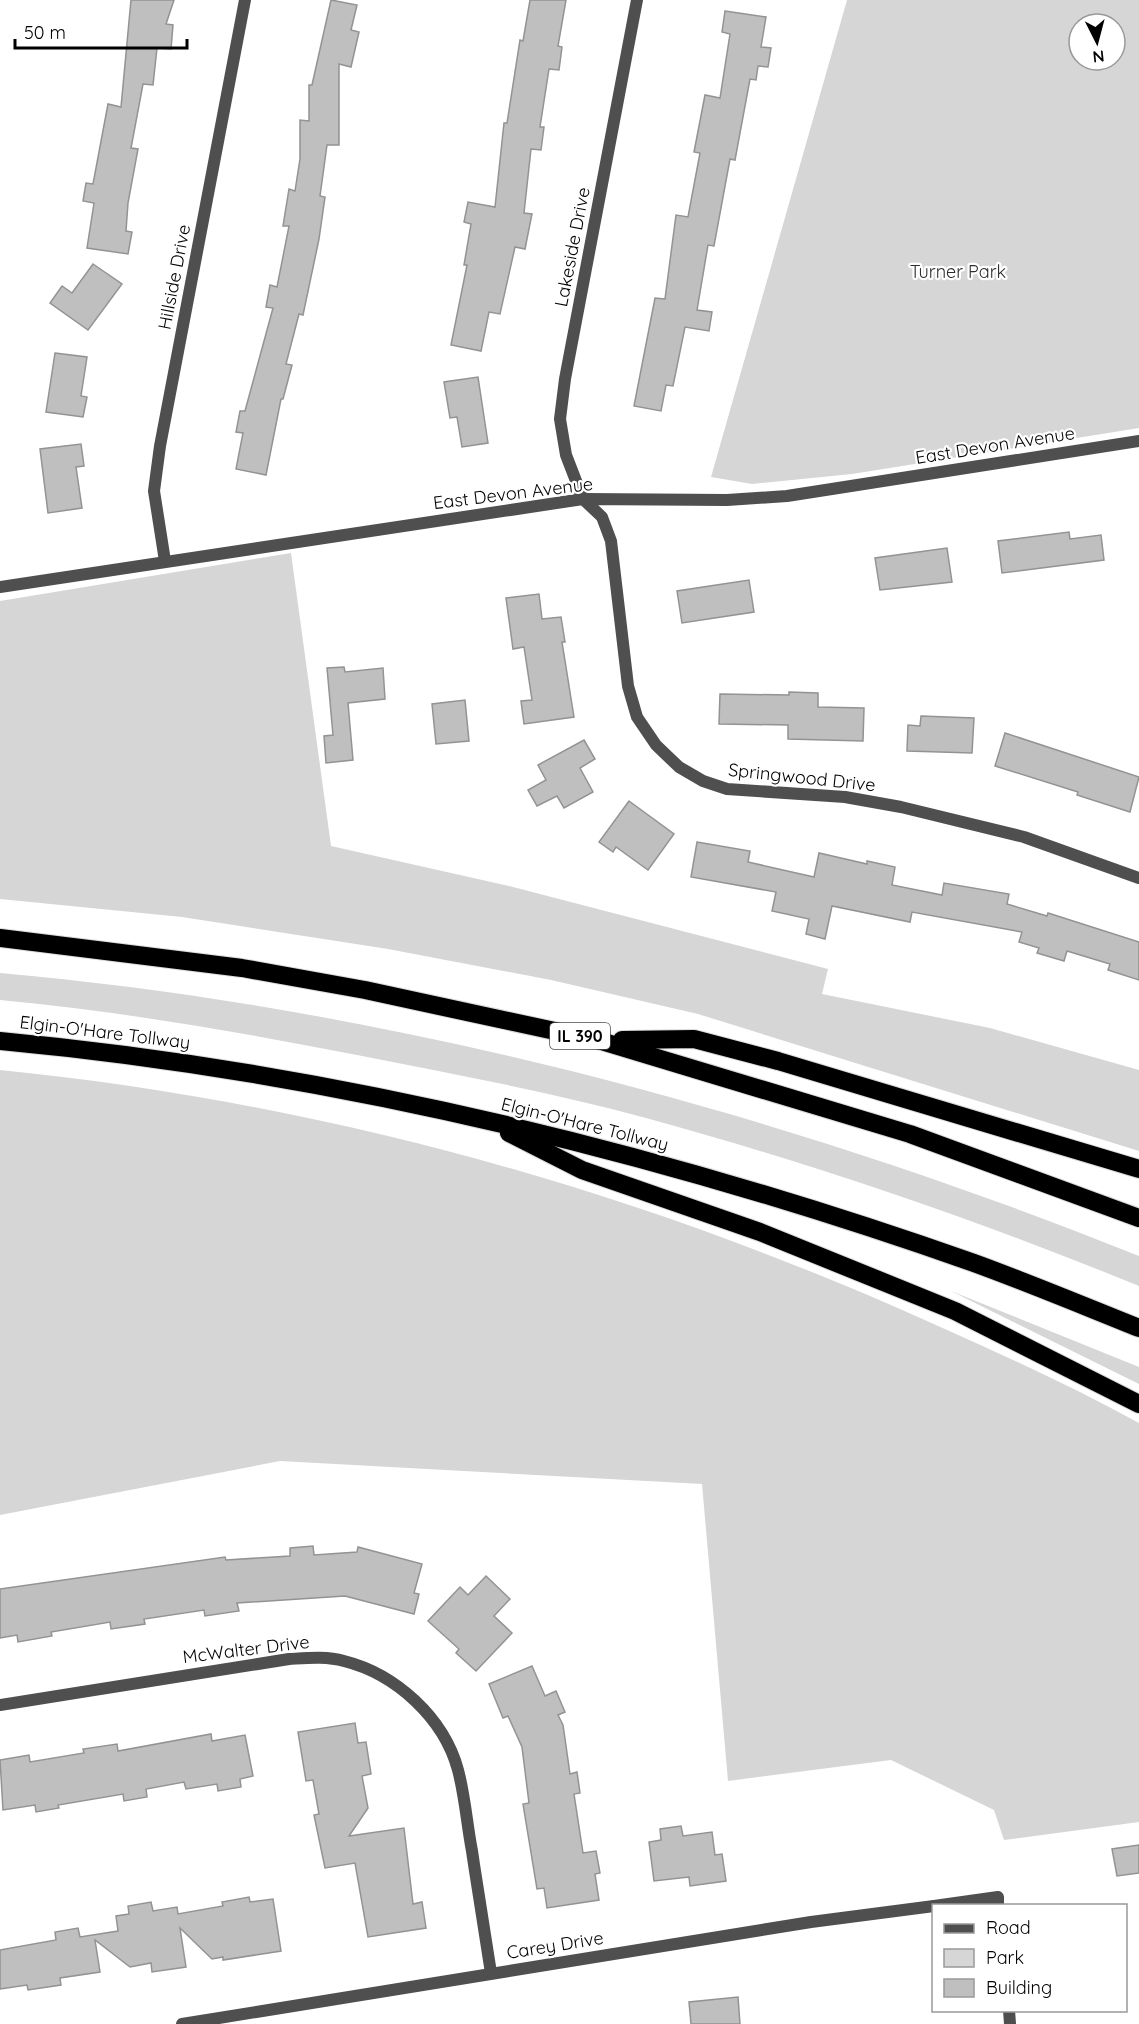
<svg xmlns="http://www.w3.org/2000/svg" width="1139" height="2024" font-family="Quicksand,sans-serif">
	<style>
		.green { fill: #d6d6d6; fill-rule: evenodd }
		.building { fill: #bfbfbf; stroke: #939393; stroke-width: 1.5 }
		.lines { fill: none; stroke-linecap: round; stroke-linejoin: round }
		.motorway-casing { stroke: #dbdbdb; stroke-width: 20 }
		.minor { stroke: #4f4f4f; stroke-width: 12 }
		.motorway { stroke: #000; stroke-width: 18 }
		.labels { text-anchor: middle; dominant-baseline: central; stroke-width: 4.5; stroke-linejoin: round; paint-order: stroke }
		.shield { fill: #fff; stroke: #4c4c4c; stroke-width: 1.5 }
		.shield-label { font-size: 16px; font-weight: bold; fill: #000 }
		.street-label { font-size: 18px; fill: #000; stroke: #fff }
		.park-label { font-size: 18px; fill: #2d2d2d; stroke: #fff }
	</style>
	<rect width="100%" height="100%" fill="#fff"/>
	<g class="green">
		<path d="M847,0H1139V428L852,474L752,484L711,477ZM1079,24H1115V60H1079Z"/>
		<polygon points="291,553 331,846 513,887 828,969 822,994 990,1028 1139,1070 1139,1151 698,1014 551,980 388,949 182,917 0,899 0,601"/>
		<path d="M0,973C385,1007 781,1112 1139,1256V1286C978,1220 814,1164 646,1118C551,1092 453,1074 357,1055C238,1032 120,1011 0,1000Z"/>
		<path d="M0,1070C321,1102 633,1189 927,1321C999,1353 1070,1385 1139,1423V1822L1004,1840L994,1810L891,1760L728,1781L702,1484L280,1461L0,1515Z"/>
		<polygon points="951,1291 1139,1367 1139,1384"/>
	</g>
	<g class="building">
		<polygon points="131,0 174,0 166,24 173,25 171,49 157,48 153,85 143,84 131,148 138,149 128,203 126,231 132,232 128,254 87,248 94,203 83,201 86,183 93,184 108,104 121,107"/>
		<polygon points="331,0 357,5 351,30 359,32 351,67 339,64 339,145 327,145 320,196 325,197 319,239 303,315 299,314 286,364 292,365 283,399 281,399 266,475 236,469 243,433 236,432 240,411 245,411 273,308 266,307 270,285 277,287 289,226 283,226 289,189 295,191 300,159 300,120 309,121 309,85 312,85"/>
		<polygon points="530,0 566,0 558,46 562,47 559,70 549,69 540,127 544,127 541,150 531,149 524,213 532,214 525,249 515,247 500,314 489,312 481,351 451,345 467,265 464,265 471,224 464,222 468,202 495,207 504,123 507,123 520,40 523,41"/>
		<polygon points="725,11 766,17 761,47 771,48 768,67 758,66 756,80 750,79 735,160 730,159 714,246 708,245 697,310 712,312 709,331 685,327 673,386 666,385 661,411 634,406 655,298 665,299 676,215 688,217 700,153 694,152 705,95 720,98 730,34 722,32"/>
		<polygon points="93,264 122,284 88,330 50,303 62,286 72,293"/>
		<polygon points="55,353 87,357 81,396 87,397 83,417 46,412"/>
		<polygon points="478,377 488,443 462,447 457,417 450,418 444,382"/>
		<polygon points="81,444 84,466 76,467 82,508 48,513 40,449"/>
		<polygon points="1069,532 1070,539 1101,535 1104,560 1002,573 998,541"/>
		<polygon points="947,548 952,582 880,590 875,558"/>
		<polygon points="749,580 754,612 682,623 677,591"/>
		<polygon points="539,594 542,619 561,617 565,642 562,642 574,717 524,724 521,701 532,700 524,647 513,649 506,598"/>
		<polygon points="344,667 345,672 383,668 385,699 348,703 353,760 326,763 324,736 333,735 327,668"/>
		<polygon points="789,692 818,693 818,707 864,708 863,741 788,739 788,725 719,724 720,694 789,695"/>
		<polygon points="465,700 469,741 436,744 432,704"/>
		<polygon points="921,716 974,718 972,753 907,751 908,725 920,726"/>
		<polygon points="1005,733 1139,777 1130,812 1077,795 1078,792 995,766"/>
		<polygon points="584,740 595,759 580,768 593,792 564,808 557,796 537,806 528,790 546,780 538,765"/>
		<polygon points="629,801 674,834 648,870 616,847 613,852 599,842"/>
		<polygon points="697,842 750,851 748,862 814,877 819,853 867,864 867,861 895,867 892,885 942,895 944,883 1009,894 1007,904 1047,916 1048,913 1139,942 1139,980 1108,970 1110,964 1067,951 1064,961 1037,953 1039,948 1019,942 1022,932 912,912 910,922 832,906 825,939 806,934 809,919 772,911 776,892 691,877"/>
		<polygon points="313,1546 314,1555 357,1552 358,1547 422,1564 414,1593 419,1594 414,1614 345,1596 237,1603 239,1611 205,1616 204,1610 144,1619 145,1624 111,1629 110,1622 51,1632 52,1636 18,1642 17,1635 0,1638 0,1589 225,1557 226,1560 290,1556 290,1548"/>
		<polygon points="486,1576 510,1599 494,1616 512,1633 476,1671 456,1653 459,1649 428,1621 460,1587 468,1595"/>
		<polygon points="532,1666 545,1696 556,1691 565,1712 558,1715 563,1725 570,1774 577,1772 580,1793 574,1794 583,1853 596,1851 600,1873 595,1874 599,1900 547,1908 544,1888 537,1889 523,1804 529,1803 522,1747 508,1716 503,1718 489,1684"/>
		<polygon points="355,1723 358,1743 366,1742 371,1774 362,1776 368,1808 349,1836 404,1828 413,1904 422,1902 426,1928 368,1937 355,1863 325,1868 314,1815 319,1814 313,1780 306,1781 298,1732"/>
		<polygon points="211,1734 212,1741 245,1735 253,1776 240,1779 241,1787 218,1791 217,1784 186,1789 184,1782 146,1789 147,1797 124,1801 123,1794 58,1805 59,1808 36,1812 35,1805 3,1810 0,1760 29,1755 30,1762 84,1753 83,1749 117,1744 118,1751"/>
		<polygon points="681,1826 683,1836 712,1832 715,1855 722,1854 726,1881 690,1886 689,1877 654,1881 649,1842 661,1840 660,1829"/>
		<polygon points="1139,1845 1139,1873 1117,1876 1112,1849"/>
		<polygon points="249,1897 250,1902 273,1899 281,1951 223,1960 223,1957 212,1959 180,1928 186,1967 152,1972 151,1963 130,1967 95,1940 100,1972 60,1978 61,1985 28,1990 27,1985 0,1989 0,1950 56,1940 55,1932 78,1928 80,1937 118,1931 116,1916 129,1914 128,1906 151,1902 153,1911 177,1907 178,1914 223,1906 222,1902"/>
		<polygon points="738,1997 740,2024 691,2024 689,2002"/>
	</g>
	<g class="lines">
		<defs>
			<g id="motorway">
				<polyline points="0,938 242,968 365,990 601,1041 910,1134 1139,1218"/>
				<polyline points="622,1040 694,1039 778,1061 1139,1169"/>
				<path d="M0,1041C333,1072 659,1152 974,1263C1029,1283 1084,1306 1139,1328"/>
				<polyline points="509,1133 582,1170 760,1232 955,1311 1139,1404"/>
			</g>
		</defs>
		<use href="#motorway" class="motorway-casing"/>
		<g class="minor">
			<polyline points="637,0 565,379 560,419 566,455 583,499 602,517 611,541 628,686 637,717 656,745 679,767 703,781 727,789 845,797 901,807 1024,837 1139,878"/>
			<polyline points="165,561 154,491 160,446 245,0"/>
			<polyline points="0,587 583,499 727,500 787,496 1139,441"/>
			<path d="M0,1705L289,1659C307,1658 326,1656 344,1661C396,1674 444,1718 458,1770C465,1796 467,1825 472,1851C478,1892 485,1933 491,1973"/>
			<polyline points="934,1906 998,1897 998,1906"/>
			<polyline points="1009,2010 1010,2024"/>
			<polyline points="182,2024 811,1922 934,1906"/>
		</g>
		<use href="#motorway" class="motorway"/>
	</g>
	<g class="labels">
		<rect class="shield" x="550" y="1023" width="60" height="26" rx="4.5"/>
		<g class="shield-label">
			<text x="580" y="1036">IL 390</text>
		</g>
		<g class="street-label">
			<text transform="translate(572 247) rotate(-79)">Lakeside Drive</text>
			<text transform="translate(174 277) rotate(-79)">Hillside Drive</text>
			<text transform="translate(995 445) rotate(-9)">East Devon Avenue</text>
			<text transform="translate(513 493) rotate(-7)">East Devon Avenue</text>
			<text transform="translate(802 777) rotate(6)">Springwood Drive</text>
			<text transform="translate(105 1032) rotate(7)">Elgin-O'Hare Tollway</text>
			<text transform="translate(585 1124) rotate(14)">Elgin-O'Hare Tollway</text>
			<text transform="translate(246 1649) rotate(-7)">McWalter Drive</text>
			<text transform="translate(555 1945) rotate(-9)">Carey Drive</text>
		</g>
		<g class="park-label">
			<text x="958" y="271">Turner Park</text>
		</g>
	</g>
	<rect x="932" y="1904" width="195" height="108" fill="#ffffff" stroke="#999999" stroke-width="1.5"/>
	<rect x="944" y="1924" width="30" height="9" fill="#4f4f4f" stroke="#999999" stroke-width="1.5"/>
	<text x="986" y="1934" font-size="18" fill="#000000">Road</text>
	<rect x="944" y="1949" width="30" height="18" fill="#d6d6d6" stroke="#999999" stroke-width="1.5"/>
	<text x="986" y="1964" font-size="18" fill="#000000">Park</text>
	<rect x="944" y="1979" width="30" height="18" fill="#bfbfbf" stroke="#999999" stroke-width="1.5"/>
	<text x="986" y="1994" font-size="18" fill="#000000">Building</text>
	<g transform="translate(1097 42) rotate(174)"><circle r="28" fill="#ffffff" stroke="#999999" stroke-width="1.5"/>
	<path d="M0-4.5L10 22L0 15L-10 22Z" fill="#000000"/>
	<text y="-9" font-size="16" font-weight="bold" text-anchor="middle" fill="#000000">N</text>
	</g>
	<path d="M15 39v9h172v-9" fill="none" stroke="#000000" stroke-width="3"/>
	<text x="24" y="39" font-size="18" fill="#000000" stroke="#ffffff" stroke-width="4.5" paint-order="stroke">50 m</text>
</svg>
